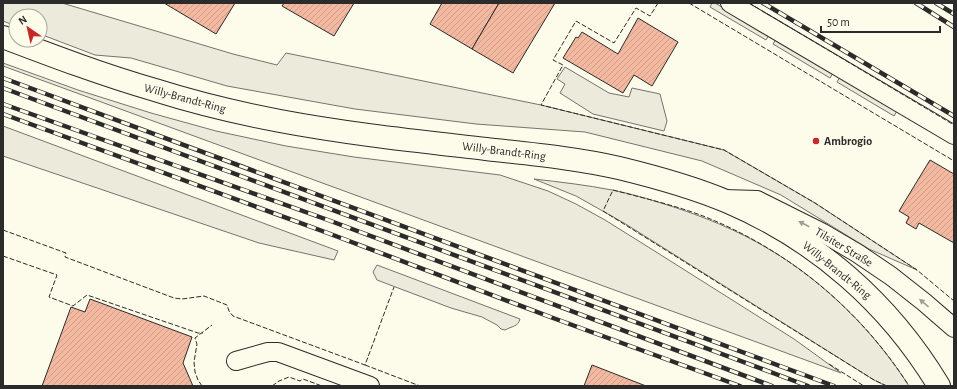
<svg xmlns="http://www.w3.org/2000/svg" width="957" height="389" font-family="'Alegreya Sans',sans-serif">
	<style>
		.green { fill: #ecebdb; stroke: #74746e }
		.parking { fill: #eceadb; stroke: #74746e }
		.building { fill: url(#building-hatch); stroke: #2b2b2b }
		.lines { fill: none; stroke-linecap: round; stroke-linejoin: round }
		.minor-casing { stroke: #2b2b2b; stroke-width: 20 }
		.major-casing { stroke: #2b2b2b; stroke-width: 24 }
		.minor { stroke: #fdfbea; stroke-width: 18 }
		.major { stroke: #fdfbea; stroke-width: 22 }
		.rail-casing { stroke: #2b2b2b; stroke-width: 4.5 }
		.rail { stroke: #fdfbea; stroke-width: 3; stroke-dasharray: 9; stroke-linecap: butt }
		.fence { stroke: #2b2b2b; stroke-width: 1; stroke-dasharray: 5 2; stroke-linecap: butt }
		.oneway { fill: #9e9d94 }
		.poi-dot { fill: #c62828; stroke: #fdfbea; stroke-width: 1.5 }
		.labels { text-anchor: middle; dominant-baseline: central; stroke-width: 3; stroke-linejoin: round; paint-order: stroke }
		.street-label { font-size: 12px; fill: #2b2b2b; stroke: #fdfbea }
		.poi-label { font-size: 12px; font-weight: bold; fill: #2b2b2b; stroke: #fdfbea; text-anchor: start }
	</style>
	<defs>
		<pattern id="building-hatch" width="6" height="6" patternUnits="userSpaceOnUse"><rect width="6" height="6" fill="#f2b8a0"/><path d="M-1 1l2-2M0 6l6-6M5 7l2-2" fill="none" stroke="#d09e8a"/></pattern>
	</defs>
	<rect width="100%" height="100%" fill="#fdfbea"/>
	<g class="green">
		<polygon points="3,3 62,3 233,54 277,65 286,53 541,105 724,150 815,203 917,270 869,249 781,195 702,161 585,132 476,124 355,109 227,86 131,58 95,55 40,34 40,16 16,16 16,26 3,21"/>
		<polygon points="3,63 78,90 151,113 216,131 286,146 354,157 500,175 548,191 576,204 605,220 653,250 794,339 841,373 3,66"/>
		<polygon points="3,126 338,251 334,260 259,243 3,156"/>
		<path d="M534,179C560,182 586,185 612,190C628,193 645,198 661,203C700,215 738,230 772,251C826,283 875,333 909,386H886L874,380L624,223L576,196Z"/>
		<path d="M377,265L520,319C518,327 512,326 505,330L501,329L497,325L482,317L451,308L377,280L373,272Z"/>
	</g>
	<g class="parking">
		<polygon points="712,3 715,3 769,35 766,40 710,7"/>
		<polygon points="776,39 833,73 830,78 773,44"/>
		<polygon points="565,67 609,93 629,97 632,88 660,94 667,121 664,131 593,114 560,93 565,84 557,79"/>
		<polygon points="840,77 897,111 894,116 837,82"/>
	</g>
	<g class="building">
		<polygon points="164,3 235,3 216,34"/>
		<polygon points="284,3 354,3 334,36 282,6"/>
		<polygon points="442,3 499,3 472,49 430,24"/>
		<polygon points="499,3 555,3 513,73 472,49"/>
		<polygon points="638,18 678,42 652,86 634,75 623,93 563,58 576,37 578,38 582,32 618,54"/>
		<polygon points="930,160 954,174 954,243 919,223 916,229 906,223 909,217 899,211"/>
		<polygon points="90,299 192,337 183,363 193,386 42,386 71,307 85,312"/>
		<polygon points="592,365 646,386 584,386"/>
	</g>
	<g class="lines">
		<defs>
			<g id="minor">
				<polyline points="730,3 954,135"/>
				<polyline points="724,199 757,200 823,233 857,253 891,276 924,302 954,328"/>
				<polyline points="236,361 268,352 278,352 370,386"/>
			</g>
			<path id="major" d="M3,37C53,56 103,75 155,90C196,103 238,113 280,121C349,134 417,141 486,149C530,154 575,158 619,168C656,177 693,187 728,202C817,240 889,303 939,386"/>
		</defs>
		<use href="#minor" class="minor-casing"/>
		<use href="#major" class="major-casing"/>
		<use href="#minor" class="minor"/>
		<use href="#major" class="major"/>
		<defs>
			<g id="rail">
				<polyline points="763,3 954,116"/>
				<polyline points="916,3 954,27"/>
				<polyline points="936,3 954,14"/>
				<polyline points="3,78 834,386"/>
				<polyline points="3,88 808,386"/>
				<polyline points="3,104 328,220 772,386"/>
				<polyline points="3,114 325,232 553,318 740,386"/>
			</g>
		</defs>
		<use href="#rail" class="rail-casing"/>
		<use href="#rail" class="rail"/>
		<g class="fence">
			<polyline points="658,3 650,16 636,8 614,43 576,21 553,60 563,65 541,105 724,150 815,203 917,270 954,301"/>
			<polyline points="689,3 954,161"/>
			<polyline points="749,3 954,125"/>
			<polyline points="3,230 66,253 65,257 174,298 182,299 204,296 227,305 229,311 233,316 365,365 394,287"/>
			<polyline points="3,256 57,275 49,297 73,306 87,295 198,333 203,333"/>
			<polyline points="829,364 864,386"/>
			<polyline points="365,365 420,386"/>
			<polyline points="202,386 198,380 195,372 194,362 197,344 195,338 212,325"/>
			<polyline points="272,386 279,381 289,377 300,381 303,379 322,386"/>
			<path d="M887,386L874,380L603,211L613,190C643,198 674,205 703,216C787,249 861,310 909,386"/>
		</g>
	</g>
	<defs><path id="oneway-solid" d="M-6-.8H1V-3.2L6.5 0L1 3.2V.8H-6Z"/></defs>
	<g class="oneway">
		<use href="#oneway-solid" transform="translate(804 224) rotate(-153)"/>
		<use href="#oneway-solid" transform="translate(924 303) rotate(-140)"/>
	</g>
	<circle class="poi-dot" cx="816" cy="141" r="4"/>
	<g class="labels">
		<g class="street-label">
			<text transform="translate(185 98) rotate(15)">Willy-Brandt-Ring</text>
			<text transform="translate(504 151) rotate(7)">Willy-Brandt-Ring</text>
			<text transform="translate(844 247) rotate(31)">Tilsiter Straße</text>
			<text transform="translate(837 270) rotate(39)">Willy-Brandt-Ring</text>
		</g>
		<g class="poi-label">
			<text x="824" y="141">Ambrogio</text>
		</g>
	</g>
	<rect width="957" height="389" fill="none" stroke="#2b2b2b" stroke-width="8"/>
	<g transform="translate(28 28) rotate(326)"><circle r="19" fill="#fdfbea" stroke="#a9a89e"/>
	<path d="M0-3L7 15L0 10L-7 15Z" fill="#c62828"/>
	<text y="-6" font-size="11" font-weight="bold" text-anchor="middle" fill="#2b2b2b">N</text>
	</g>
	<path d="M821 26v6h119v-6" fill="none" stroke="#2b2b2b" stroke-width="2"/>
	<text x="827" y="26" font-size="12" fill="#2b2b2b" stroke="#fdfbea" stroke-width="3" paint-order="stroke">50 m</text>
</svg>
